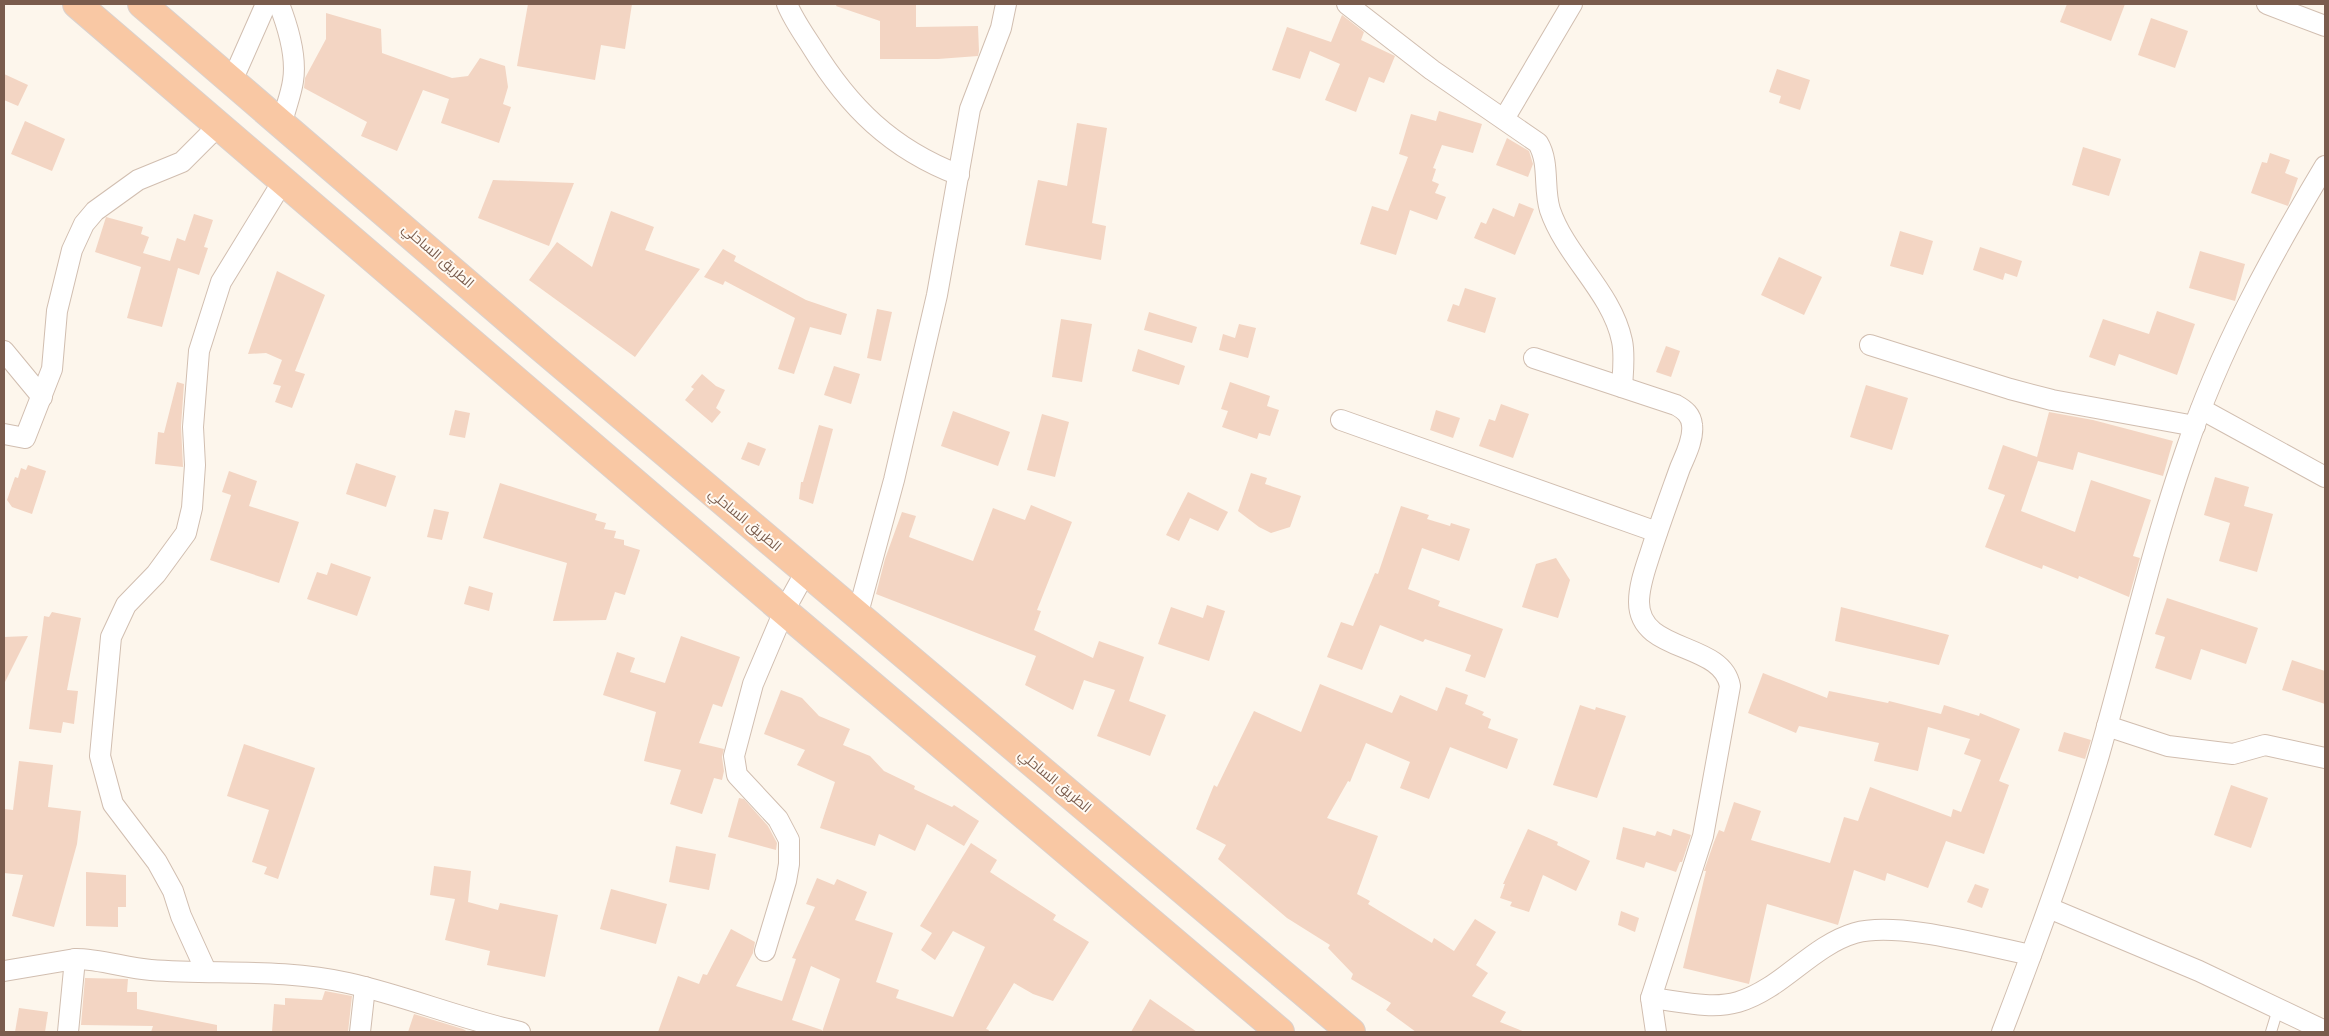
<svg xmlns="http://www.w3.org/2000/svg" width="2329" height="1036" font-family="'Nunito Sans',Cairo,sans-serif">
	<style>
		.building { fill: #f3d5c3 }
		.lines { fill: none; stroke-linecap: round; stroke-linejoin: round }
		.service-casing { stroke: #d1beb0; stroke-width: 12 }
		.minor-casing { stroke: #d1beb0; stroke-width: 22 }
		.trunk-casing { stroke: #dad1cd; stroke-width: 30 }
		.service { stroke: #fff; stroke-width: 10 }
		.minor { stroke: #fff; stroke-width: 20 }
		.trunk { stroke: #f9c8a4; stroke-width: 28 }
		.labels { text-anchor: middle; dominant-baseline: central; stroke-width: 4; stroke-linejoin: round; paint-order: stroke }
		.street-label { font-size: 14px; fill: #7a5c4d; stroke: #fffaf3 }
	</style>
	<rect width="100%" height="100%" fill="#fdf6ec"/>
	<g class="building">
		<polygon points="528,4 632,4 625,49 601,45 595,80 517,66"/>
		<polygon points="837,4 916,4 916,27 978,26 979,51 978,56 938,59 880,59 880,21 836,6"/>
		<polygon points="2067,4 2125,4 2111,41 2060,22"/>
		<polygon points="326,13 381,29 382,53 452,78 468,76 480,58 505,66 508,87 503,104 511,107 499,143 441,123 449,99 423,90 397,151 361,136 367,122 304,88 305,78 326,39"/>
		<polygon points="1342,15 1364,32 1361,40 1395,56 1384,83 1369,77 1356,112 1325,100 1340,64 1310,51 1300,79 1272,70 1287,27 1331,42"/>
		<polygon points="2151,18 2188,31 2175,68 2138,55"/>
		<polygon points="1777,69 1810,80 1800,110 1779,103 1781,96 1769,92"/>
		<polygon points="4,74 28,85 18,106 4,100"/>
		<polygon points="1439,111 1482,124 1473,153 1442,145 1433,168 1436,169 1432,181 1439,184 1435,193 1446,197 1437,220 1410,210 1396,255 1360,244 1372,206 1388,211 1408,157 1399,154 1411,114 1436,121"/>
		<polygon points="25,121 65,139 52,171 11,154"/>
		<polygon points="1077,123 1107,128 1092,223 1106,226 1101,260 1025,245 1038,180 1067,186"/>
		<polygon points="1507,138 1529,151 1533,164 1528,177 1496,165"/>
		<polygon points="2083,147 2121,159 2109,196 2072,185"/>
		<polygon points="2270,153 2290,160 2285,173 2298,178 2288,206 2251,193 2262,162 2267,163"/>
		<polygon points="493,180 574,183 549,246 478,218"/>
		<polygon points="1519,203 1534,209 1515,255 1474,238 1481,222 1486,224 1493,208 1514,217"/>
		<polygon points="611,211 654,227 645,250 700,269 635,357 529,280 557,242 592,267"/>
		<polygon points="194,214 213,220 204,247 208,248 199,275 178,268 162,327 127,318 141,267 95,252 106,217 143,227 141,234 149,237 143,253 170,261 177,238 185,241"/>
		<polygon points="1900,231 1933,241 1923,275 1890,266"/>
		<polygon points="1980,247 2022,261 2017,277 2005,273 2003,280 1973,270"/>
		<polygon points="723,249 736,256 734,261 806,300 847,314 841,335 810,327 794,374 778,369 795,318 725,281 723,285 704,277"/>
		<polygon points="2200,251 2245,264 2235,301 2189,288"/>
		<polygon points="1779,257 1822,277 1804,315 1761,295"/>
		<polygon points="277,271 325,295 295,371 305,374 292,408 275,402 281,386 273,384 282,360 266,353 248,354"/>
		<polygon points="1465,288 1496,298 1485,333 1447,321 1453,304 1459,306"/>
		<polygon points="877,309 892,312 881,361 867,358"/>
		<polygon points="2157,311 2195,324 2177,375 2119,354 2115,366 2089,357 2103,319 2149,334"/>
		<polygon points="1149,312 1197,327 1192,343 1144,330"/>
		<polygon points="1061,319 1092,324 1082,382 1052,377"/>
		<polygon points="1239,324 1256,328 1248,358 1219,350 1223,334 1235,338"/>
		<polygon points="1666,346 1680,351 1671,377 1656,372"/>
		<polygon points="1138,349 1185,366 1179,385 1132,371"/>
		<polygon points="834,366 860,374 851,404 824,395"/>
		<polygon points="702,374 716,386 725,390 716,408 721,412 712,423 685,400 694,389 691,387"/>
		<polygon points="177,382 184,384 181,426 183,467 155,464 158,432 164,433"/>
		<polygon points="1230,382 1270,396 1267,406 1279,410 1270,436 1259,433 1257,439 1222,427 1228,411 1221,409"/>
		<polygon points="1866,385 1908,398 1892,450 1850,437"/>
		<polygon points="1501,404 1529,414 1513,458 1479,446 1489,419 1495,421"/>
		<polygon points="455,410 470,413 465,438 449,435"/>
		<polygon points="1436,410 1460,418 1453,438 1430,430"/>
		<polygon points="953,411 1010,432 998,466 941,446"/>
		<polygon points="2049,412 2093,420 2173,441 2163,476 2078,452 2073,470 2038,461 2021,511 2075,532 2091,480 2151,500 2133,556 2140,558 2129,597 2079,576 2078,579 2043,565 2042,569 1985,547 2005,495 1988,489 2003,445 2037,457"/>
		<polygon points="1042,414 1069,422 1055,477 1027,470"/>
		<polygon points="819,425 833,429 813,504 799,499 801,482 803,482"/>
		<polygon points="748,442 766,449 759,466 741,459"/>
		<polygon points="356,463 396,476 386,507 346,494"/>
		<polygon points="28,465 46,471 32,514 12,507 7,500 15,477 18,478 21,468 26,470"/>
		<polygon points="229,471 257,481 249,506 299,522 279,583 210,560 231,495 222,492"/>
		<polygon points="1251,473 1267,478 1265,484 1301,496 1290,527 1271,533 1259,527 1238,511"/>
		<polygon points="2215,477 2249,487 2244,506 2273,514 2257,572 2219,561 2230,523 2204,515"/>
		<polygon points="500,483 597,514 595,520 606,523 604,529 616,531 614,538 624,540 624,545 640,550 625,595 615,592 606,620 553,621 567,563 483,538"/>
		<polygon points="1188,492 1228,512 1218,531 1190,518 1179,541 1166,535"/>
		<polygon points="1031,505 1072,522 1037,610 1041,611 1034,630 1093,658 1099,641 1144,657 1129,701 1166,715 1150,756 1097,736 1115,690 1084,680 1073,710 1025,685 1036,656 876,594 885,559 902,512 916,516 909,537 973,561 993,508 1025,520"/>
		<polygon points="1401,506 1429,515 1427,519 1450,526 1451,523 1470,529 1459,561 1422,548 1408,589 1440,601 1438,606 1503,629 1485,678 1465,671 1471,655 1425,639 1423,642 1380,625 1362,670 1327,657 1341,622 1353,626 1375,573 1378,574"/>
		<polygon points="434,509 449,512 442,540 427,537"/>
		<polygon points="1556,558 1570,580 1558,618 1522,607 1536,564"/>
		<polygon points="331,563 371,577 357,616 307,599 317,572 327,575"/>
		<polygon points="469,586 493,593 489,611 464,604"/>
		<polygon points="2167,598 2258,628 2246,664 2201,649 2191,680 2155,668 2165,637 2155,634"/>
		<polygon points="1207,605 1225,611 1209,661 1158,644 1171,607 1203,618"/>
		<polygon points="1841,607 1949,635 1939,665 1835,641"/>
		<polygon points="52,612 81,618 67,690 78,691 74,724 63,722 61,733 29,729 44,616 49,617"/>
		<polygon points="28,636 4,684 4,637"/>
		<polygon points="681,636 740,657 722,707 713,704 699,743 724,749 722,757 724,771 722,780 714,778 702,814 670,804 681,770 644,761 656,712 603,695 617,652 635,658 630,672 665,683"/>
		<polygon points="2292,660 2325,671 2325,704 2282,690"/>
		<polygon points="1763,673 1827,698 1829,691 1888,703 1889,701 1941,714 1944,705 1979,716 1980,713 2020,729 1999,781 2009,785 1984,854 1946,841 1928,888 1887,873 1885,881 1854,870 1838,925 1767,904 1749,984 1683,968 1706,871 1704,871 1714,842 1719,830 1724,832 1734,802 1761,811 1751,840 1830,863 1844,817 1858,821 1870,787 1951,817 1953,809 1961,812 1981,760 1964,754 1970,739 1928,727 1918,771 1874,761 1879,743 1799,726 1796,733 1748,713"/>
		<polygon points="1320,684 1392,713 1400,695 1437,711 1446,687 1468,695 1465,704 1484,712 1482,715 1491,719 1488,728 1518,739 1507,769 1450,747 1429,799 1400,788 1410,762 1366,743 1350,782 1348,781 1327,818 1378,836 1357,894 1370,901 1368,904 1432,943 1434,938 1454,951 1475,919 1496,932 1476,965 1488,973 1472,996 1506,1012 1500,1022 1525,1032 1416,1032 1386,1010 1391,1003 1351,979 1353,974 1328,948 1330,945 1287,918 1218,859 1226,845 1196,829 1214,785 1217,787 1254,711 1301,732"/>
		<polygon points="781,690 802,698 819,716 850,729 843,745 870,756 884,771 915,786 914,789 952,807 954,805 979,821 964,846 927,824 915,851 879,834 875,846 820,828 835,782 797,765 805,750 764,734"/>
		<polygon points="1580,705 1595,710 1596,707 1626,716 1597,798 1553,785"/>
		<polygon points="2064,732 2091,740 2085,759 2058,751"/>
		<polygon points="244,744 315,768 278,879 264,874 267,867 252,862 269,810 227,796"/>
		<polygon points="19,761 53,765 48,807 81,811 77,844 54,927 12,916 23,875 4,873 4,809 13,810"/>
		<polygon points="2231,785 2268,798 2251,848 2214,835"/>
		<polygon points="739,798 744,799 768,826 777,843 776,850 728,837"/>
		<polygon points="1623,827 1655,836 1657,831 1671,836 1673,829 1691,835 1682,862 1680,862 1676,872 1646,862 1644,868 1616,859"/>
		<polygon points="1528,829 1558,842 1557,845 1590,861 1576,891 1543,875 1529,912 1510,906 1512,902 1500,898 1505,884 1503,884"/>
		<polygon points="971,843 997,860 990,872 1056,915 1053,920 1089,942 1053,1001 1033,994 1014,983 986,1029 989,1030 988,1032 822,1032 840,979 811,966 792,1020 822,1030 822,1032 658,1032 678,976 699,984 703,974 707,975 731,929 755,942 753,953 736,986 782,1001 796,959 792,958 815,907 806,904 817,878 834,885 837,879 867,892 855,920 893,933 876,982 899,990 896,998 953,1017 985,947 953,931 935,960 921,950 932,933 920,926"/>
		<polygon points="676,846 716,854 709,890 669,882"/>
		<polygon points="434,866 471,871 468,902 498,910 500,903 558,915 545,977 487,965 490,951 445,940 455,899 430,895"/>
		<polygon points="86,872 126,875 126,907 118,907 118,927 86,926"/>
		<polygon points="1975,884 1989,889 1982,908 1967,902"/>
		<polygon points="611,889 667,904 656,944 600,929"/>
		<polygon points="1621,911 1639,918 1635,932 1618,925"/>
		<polygon points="85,978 128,979 127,992 137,992 137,1009 217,1025 217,1032 151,1032 153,1026 81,1025"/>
		<polygon points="325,991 352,996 348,1032 272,1032 274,1004 285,1005 285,998 322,1000"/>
		<polygon points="1150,999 1197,1032 1131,1032"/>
		<polygon points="19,1008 48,1012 45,1032 15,1032"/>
		<polygon points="414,1014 463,1029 468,1032 408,1032"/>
	</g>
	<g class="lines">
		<defs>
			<polyline id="service" points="2271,1032 2278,1009"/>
			<g id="minor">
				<path d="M279,4C288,27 297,56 293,81C291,95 285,109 282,123"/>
				<path d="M787,4C793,19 803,33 812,47C849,107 891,149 959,175"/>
				<path d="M1347,4L1432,70L1538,143C1550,163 1543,188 1550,210C1566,257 1612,292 1622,341C1625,355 1623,372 1622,387"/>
				<polyline points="2267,4 2325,26"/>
				<polyline points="232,81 266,4"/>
				<polyline points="1504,119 1572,4"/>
				<polyline points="1870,345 2010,389 2052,400 2195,426"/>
				<polyline points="4,351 42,397"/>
				<path d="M1534,358L1676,405C1685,410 1691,415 1692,425C1694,439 1685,456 1680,468C1670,496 1660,523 1651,551C1646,567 1639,584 1639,602C1639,654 1722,641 1730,686L1703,836L1651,998L1656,1032"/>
				<polyline points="2201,409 2325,477"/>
				<polyline points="1341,420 1657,532"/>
				<polyline points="4,434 25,438 52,369 57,311 72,250 84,224 95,211 138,180 182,162 220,124"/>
				<polyline points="858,613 894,480 937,295 970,109 1001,28 1006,4"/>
				<polyline points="2107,726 2168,746 2233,754 2265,745 2325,758"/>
				<polyline points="2049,908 2199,971 2325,1031"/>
				<polyline points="765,951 786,881 789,864 789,840 778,819 737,775 734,756 753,684 784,611 806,571"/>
				<path d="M4,971L75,959C101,959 125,968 151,970C216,975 283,968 348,983C406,996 461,1019 520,1032"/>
				<polyline points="206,971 181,916 173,891 157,862 113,804 100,756 111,637 126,605 156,574 186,533 192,508 195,465 193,427 199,351 221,282 283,181"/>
				<path d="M1651,998C1678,1001 1711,1010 1738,1002C1782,989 1811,946 1855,933C1898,921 1986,946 2031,955"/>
				<polyline points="68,1032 75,959"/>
				<polyline points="360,1032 365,987"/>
				<path d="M2002,1032C2037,941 2071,849 2099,755C2128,654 2151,550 2186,450C2219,351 2271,256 2325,166"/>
			</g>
			<g id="trunk">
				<polyline points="77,4 784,611 1280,1032"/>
				<polyline points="142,4 543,349 1351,1032"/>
			</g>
		</defs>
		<use href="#service" class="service-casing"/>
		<use href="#minor" class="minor-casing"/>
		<use href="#trunk" class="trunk-casing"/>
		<use href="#service" class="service"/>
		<use href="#minor" class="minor"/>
		<use href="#trunk" class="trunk"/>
	</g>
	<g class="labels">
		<g class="street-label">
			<text transform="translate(438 256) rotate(41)">الطريق الساحلي</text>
			<text transform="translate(745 520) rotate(40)">الطريق الساحلي</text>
			<text transform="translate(1055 781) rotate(40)">الطريق الساحلي</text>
		</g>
	</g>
	<rect width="2329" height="1036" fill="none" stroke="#7a5c4d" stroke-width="10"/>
</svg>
